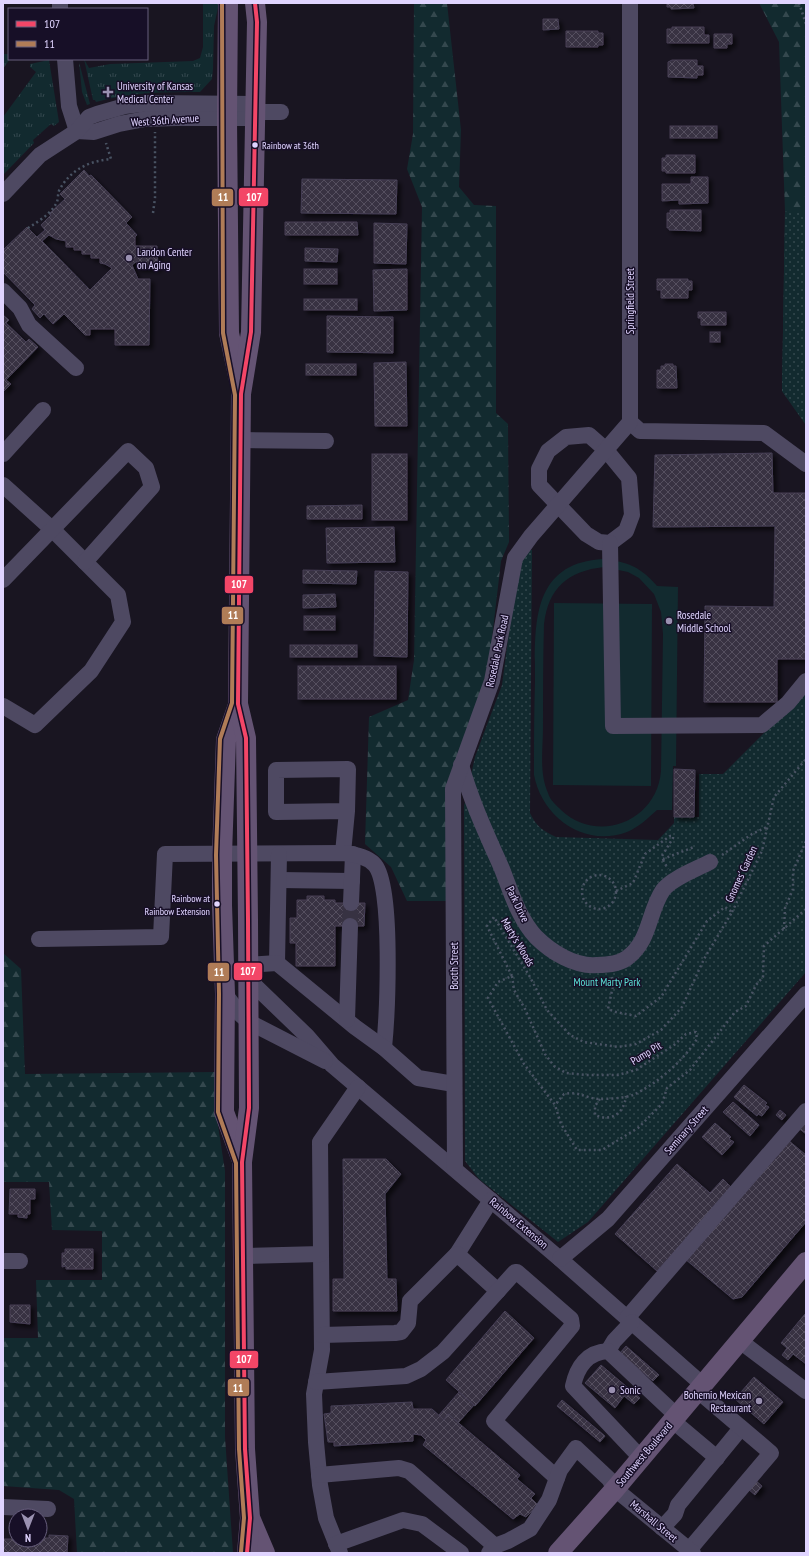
<svg xmlns="http://www.w3.org/2000/svg" width="809" height="1556" font-family="'PT Sans Narrow',sans-serif">
	<style>
		.grass { fill: url(#grass-tufts) }
		.forest { fill: url(#forest-firs) }
		.park { fill: url(#park-dots) }
		.garden { fill: #122a2f; fill-rule: evenodd }
		.building { fill: url(#building-cross-hatch); stroke: #463f55; fill-rule: evenodd; filter: url(#shadow) }
		.lines { fill: none; stroke-linecap: round; stroke-linejoin: round }
		.minor-tunnel { stroke: #373242; stroke-width: 16; stroke-dasharray: 16 8; stroke-linecap: butt }
		.path { stroke: #495363; stroke-width: 2.5; stroke-dasharray: 2 3; stroke-linecap: butt }
		.minor { stroke: #4e4962; stroke-width: 16 }
		.major { stroke: #645373; stroke-width: 20 }
		.bus-1-casing { stroke: #170f27; stroke-width: 7 }
		.bus-2-casing { stroke: #170f27; stroke-width: 7 }
		.bus-1 { stroke: #f34667; stroke-width: 4 }
		.bus-2 { stroke: #b07c57; stroke-width: 4 }
		.poi-dot { fill: #9a91b1; stroke: #170f27; stroke-width: 1.5 }
		.bus-dot { fill: #e0d4ff; stroke: #170f27; stroke-width: 1.5 }
		.labels { text-anchor: middle; dominant-baseline: central; stroke-width: 3; stroke-linejoin: round; paint-order: stroke }
		.bus-label { font-size: 10px; fill: #e0d4ff; stroke: #170f27; text-anchor: start }
		.poi-label { font-size: 11px; fill: #e0d4ff; stroke: #170f27; text-anchor: start }
		.street-label { font-size: 11px; fill: #e0d4ff; stroke: #170f27 }
		.park-label { font-size: 11px; fill: #5ce3d8; stroke: #170f27 }
		.line-badge { stroke: #170f27; stroke-width: 1.5 }
		.badge-label { font-size: 11px; text-anchor: middle; font-weight: bold; fill: #fff }
	</style>
	<defs>
		<pattern id="grass-tufts" width="24" height="20" patternUnits="userSpaceOnUse"><rect width="24" height="20" fill="#122a2f"/><path d="M3 7l-1-3M5 7V3M7 7l1-3M15 17l-1-3M17 17v-4M19 17l1-3" fill="none" stroke="#34484e"/></pattern>
		<pattern id="forest-firs" width="22" height="20" patternUnits="userSpaceOnUse"><rect width="22" height="20" fill="#122a2f"/><path d="M5 1l3.5 6h-7zM16 11l3.5 6h-7z" fill="#34484e"/></pattern>
		<pattern id="park-dots" width="8" height="8" patternUnits="userSpaceOnUse"><rect width="8" height="8" fill="#122a2f"/><path d="M2 2h.1M6 6h.1" fill="none" stroke="#34484e" stroke-width="1.8" stroke-linecap="round"/></pattern>
		<pattern id="building-cross-hatch" width="8" height="8" patternUnits="userSpaceOnUse"><rect width="8" height="8" fill="#383243"/><path d="M0 0l8 8M0 8l8-8" fill="none" stroke="#544f5f"/></pattern>
		<filter id="shadow"><feDropShadow dx="3.5" dy="3.5" stdDeviation="2" flood-color="#0009"/></filter>
	</defs>
	<rect width="100%" height="100%" fill="#191521"/>
	<g class="grass">
		<path d="M203,3H219L214,26L213,69L212,79L200,92C164,92 131,92 96,102L95,100H93L84,59L89,68L110,64L193,61L200,58L203,47Z"/>
		<polygon points="3,54 9,54 10,59 3,69"/>
		<polygon points="49,60 59,122 54,126 51,124 33,140 34,143 3,175 3,117 36,72 30,67 30,64"/>
		<polygon points="79,62 90,104 87,105 82,92"/>
	</g>
	<g class="forest">
		<polygon points="414,3 447,3 461,130 459,187 474,205 496,206 496,413 508,424 509,542 501,561 490,655 482,689 454,767 448,901 407,901 391,867 365,844 369,717 408,700 414,660 422,207 407,169 413,134"/>
		<polygon points="759,3 806,3 806,425 782,391 785,212 779,42"/>
		<polygon points="3,953 21,969 25,1074 216,1072 217,1119 225,1171 225,1437 233,1553 77,1553 74,1499 59,1490 3,1486 3,1338 38,1338 36,1280 102,1280 102,1231 52,1230 49,1182 3,1182"/>
	</g>
	<g class="park">
		<polygon points="785,212 806,213 806,425 782,391"/>
		<path d="M526,550H532L530,813C536,826 543,831 556,837L658,840L674,823V817H699V774H723L806,691V972L588,1222L558,1242L479,1179L465,1161L464,806L475,757L502,685L516,579Z"/>
	</g>
	<g class="garden">
		<path d="M603,559C628,562 641,567 657,586L678,587L676,764V766H673L672,810H657C648,818 639,827 627,832C584,848 542,817 534,775C534,744 534,713 535,681C535,627 530,563 603,559ZM604,567L628,572L639,578L654,594L661,612L663,634L661,771C657,821 598,845 561,810C556,805 550,800 548,793C539,773 543,749 543,727C543,693 543,659 544,624C548,588 568,571 604,567Z"/>
		<polygon points="554,603 652,604 651,786 553,785"/>
	</g>
	<g class="building">
		<polygon points="667,3 693,3 694,8 671,9 671,7 667,7"/>
		<polygon points="543,19 558,19 559,29 543,30"/>
		<polygon points="672,27 704,27 704,35 709,35 709,43 667,43 667,29 672,29"/>
		<polygon points="566,31 598,31 598,33 603,33 603,45 598,45 598,47 566,47"/>
		<polygon points="714,34 732,34 732,44 727,44 727,48 714,48"/>
		<polygon points="672,60 697,60 697,66 703,66 703,75 697,75 697,78 668,77 668,62"/>
		<rect x="670" y="126" width="47" height="12"/>
		<polygon points="666,155 695,155 695,173 666,173 666,171 662,171 662,158 666,158"/>
		<path d="M84,170L89,176L91,175L132,217L126,223L137,235L135,237V246H157L158,268H137V261L132,265L138,279H150L149,345H115V329H90V335H85L64,314L53,324L44,314L40,318L32,309L35,305L3,272V250L27,227L37,237L45,230L41,225L51,215L49,214L65,199L60,194ZM49,235L56,239L66,241V247H74V250H82V254H91V258H100V263L105,264L112,268L90,290L42,241Z"/>
		<polygon points="691,177 708,177 708,203 679,204 679,200 662,201 662,184 691,184"/>
		<polygon points="302,179 397,180 396,214 301,213"/>
		<polygon points="670,210 701,210 701,231 669,230 669,228 667,228 667,213 670,213"/>
		<polygon points="285,222 357,222 358,235 285,235"/>
		<polygon points="374,223 407,224 406,264 374,263"/>
		<polygon points="305,248 338,249 337,262 305,261"/>
		<rect x="304" y="269" width="33" height="15"/>
		<polygon points="407,269 407,310 374,311 373,270"/>
		<polygon points="657,279 688,279 688,281 692,281 692,290 688,290 688,298 661,298 661,290 657,290"/>
		<rect x="304" y="299" width="53" height="11"/>
		<polygon points="698,312 726,312 726,325 701,325 701,318 698,318"/>
		<polygon points="3,315 9,320 6,323 26,342 29,339 38,347 6,380 11,384 3,392"/>
		<polygon points="327,316 393,317 393,353 327,352"/>
		<rect x="710" y="332" width="10" height="10"/>
		<polygon points="406,362 407,426 375,426 374,363"/>
		<rect x="306" y="364" width="50" height="11"/>
		<polygon points="665,364 673,364 673,366 676,366 677,388 657,388 657,370 661,370 661,366 665,366"/>
		<polygon points="772,453 773,493 806,493 806,659 777,659 777,702 704,702 705,606 774,607 775,526 653,527 655,455"/>
		<rect x="372" y="454" width="35" height="66"/>
		<polygon points="362,505 362,519 307,519 307,506"/>
		<polygon points="394,527 395,562 327,563 326,528"/>
		<polygon points="303,570 357,571 356,584 303,583"/>
		<polygon points="375,571 408,572 407,657 374,656"/>
		<polygon points="335,594 336,607 303,608 303,595"/>
		<rect x="304" y="616" width="31" height="14"/>
		<rect x="290" y="645" width="67" height="12"/>
		<rect x="298" y="666" width="98" height="33"/>
		<polygon points="674,769 695,770 694,817 674,817"/>
		<polygon points="307,896 324,896 324,900 335,900 335,903 365,903 364,926 335,926 335,966 296,966 296,943 290,943 290,918 297,918 297,900 307,900"/>
		<polygon points="744,1085 767,1103 765,1105 769,1107 762,1116 758,1114 757,1116 734,1097"/>
		<polygon points="733,1102 759,1125 750,1136 723,1112"/>
		<polygon points="780,1110 786,1115 782,1120 776,1115"/>
		<polygon points="806,1116 806,1134 797,1127"/>
		<polygon points="715,1123 731,1137 729,1139 734,1142 722,1155 702,1137"/>
		<polygon points="788,1140 806,1155 806,1222 742,1297 733,1299 685,1259"/>
		<polygon points="343,1159 386,1159 401,1174 385,1194 387,1279 396,1279 397,1311 333,1311 333,1279 344,1279"/>
		<polygon points="677,1164 710,1193 723,1179 732,1188 657,1271 615,1234"/>
		<polygon points="10,1189 35,1189 35,1199 30,1199 30,1214 27,1214 27,1218 18,1217 18,1214 9,1214"/>
		<polygon points="65,1249 93,1249 93,1269 66,1269 66,1266 62,1267 62,1253 65,1253"/>
		<polygon points="10,1305 30,1305 30,1324 10,1322"/>
		<polygon points="505,1311 534,1338 475,1406 446,1380"/>
		<polygon points="805,1314 806,1315 806,1364 793,1354 788,1360 782,1355 787,1348 781,1343"/>
		<polygon points="626,1346 659,1375 653,1381 620,1353"/>
		<polygon points="601,1365 640,1398 634,1404 624,1396 615,1408 585,1383"/>
		<polygon points="754,1377 783,1402 764,1424 735,1399"/>
		<polygon points="459,1392 474,1405 458,1423 448,1414 444,1420 439,1415"/>
		<polygon points="562,1400 605,1436 600,1442 557,1406"/>
		<polygon points="412,1402 413,1409 432,1409 444,1420 448,1414 520,1475 517,1479 535,1494 531,1498 538,1505 526,1517 520,1514 513,1519 423,1445 426,1440 421,1435 413,1434 413,1441 334,1446 334,1442 328,1442 324,1414 331,1413 331,1406"/>
		<polygon points="755,1480 762,1486 755,1495 748,1489"/>
		<polygon points="15,1535 16,1540 40,1540 40,1538 49,1538 49,1535 68,1536 67,1553 3,1553 3,1539 15,1539"/>
	</g>
	<g class="lines">
		<polyline class="minor-tunnel" points="350,926 351,903"/>
		<g class="path">
			<polyline points="799,3 806,24"/>
			<polyline points="153,213 155,198 155,132"/>
			<path d="M28,228C38,222 50,214 56,204C59,199 57,193 60,189C71,169 90,161 111,159L106,143"/>
			<polyline points="722,855 752,834 767,827"/>
			<polyline points="663,860 668,869"/>
			<circle cx="599" cy="892" r="17"/>
			<polyline points="616,891 633,883 645,854 670,836 673,836 673,838 662,856 663,859 694,847"/>
			<polyline points="732,912 762,851 774,797 806,759"/>
			<polyline points="784,929 785,908 793,889 793,871 806,841"/>
			<path d="M512,976L514,990L525,1009L545,1054L554,1066L566,1073L586,1075H618L636,1070L674,1045L686,1034L696,1032L697,1039C683,1061 657,1084 633,1095C625,1098 608,1099 599,1099C584,1098 580,1091 564,1094L555,1105"/>
			<polyline points="612,977 613,986 608,1009 616,1012 636,1016 661,997 707,921 725,907 732,912 704,959 682,1007 661,1030 636,1044 618,1047 584,1042 570,1035 547,1010 530,977 494,917 487,926 512,976 498,982 488,998 524,1064 555,1105 561,1124 577,1150 602,1150 638,1128 662,1104 667,1088 690,1070 735,1012 746,1006 756,985 763,977 764,946 806,909"/>
			<path d="M600,1099L595,1106V1115C611,1122 624,1114 626,1096"/>
		</g>
		<g class="minor">
			<polyline points="60,3 60,9"/>
			<polyline points="65,59 69,106 77,131"/>
			<polyline points="255,112 281,112"/>
			<polyline points="77,131 94,132 119,124 145,119 176,118 255,118"/>
			<polyline points="3,194 40,155 77,131 89,117 97,114 125,106 149,103 256,104"/>
			<polyline points="3,291 20,308 29,325 76,368"/>
			<polyline points="630,422 640,431 764,433 806,464"/>
			<polygon points="589,435 606,450 629,478 632,515 626,531 610,543 599,542 586,534 539,485 539,469 548,451 566,437"/>
			<polyline points="241,440 326,441"/>
			<polyline points="3,454 43,410"/>
			<polyline points="3,485 53,530 118,595 123,622 91,671 35,725 3,706"/>
			<polyline points="610,543 613,726 762,725 788,703 806,681"/>
			<polyline points="3,580 128,451 146,468 152,487 85,562"/>
			<path d="M461,765C471,801 487,835 502,869C511,892 519,919 536,937C551,952 575,967 597,965C607,965 619,964 627,958C651,940 648,912 663,890C672,878 697,869 710,862"/>
			<polyline points="343,853 347,811 348,769 276,770 276,812 347,811"/>
			<polyline points="279,880 352,881"/>
			<polyline points="351,903 353,854"/>
			<path d="M39,939L161,937L165,854L343,853C354,854 366,856 374,864C394,883 387,1018 384,1048"/>
			<polyline points="277,963 279,854"/>
			<polyline points="248,965 277,963 355,1027 384,1048 418,1078 454,1084"/>
			<polyline points="249,980 307,1036 332,1065 560,1259 703,1385"/>
			<polyline points="225,994 240,1014 249,1022 325,1061"/>
			<polyline points="347,1020 350,926"/>
			<polyline points="455,1169 453,789 492,681 515,558 531,536 630,422 630,3"/>
			<polyline points="321,1254 322,1350 314,1394 316,1442 320,1485 326,1518 340,1553"/>
			<polyline points="457,1254 491,1200"/>
			<polyline points="243,1256 321,1254 320,1142 358,1087"/>
			<polyline points="560,1259 608,1219 806,994"/>
			<polyline points="3,1261 20,1261"/>
			<polyline points="627,1318 806,1111"/>
			<polyline points="322,1335 395,1333 401,1332 408,1323 410,1301 457,1254 498,1291"/>
			<polyline points="740,1341 806,1391"/>
			<polyline points="608,1351 614,1341 632,1322"/>
			<polyline points="316,1382 406,1376 421,1369 443,1352 515,1272 517,1272 571,1319 572,1326 494,1421 557,1478"/>
			<polyline points="673,1421 717,1458"/>
			<path d="M641,1458L573,1386C577,1367 587,1352 608,1351L677,1416"/>
			<polyline points="319,1475 399,1468 409,1471 495,1546"/>
			<polyline points="3,1507 48,1509"/>
			<polyline points="662,1528 675,1514 678,1505 741,1428"/>
			<polyline points="336,1544 403,1520 422,1524 461,1553"/>
			<polyline points="689,1550 771,1453 698,1391"/>
			<polyline points="489,1553 495,1546 508,1541 530,1529 549,1500 560,1470 576,1448 609,1479 615,1489 693,1553"/>
		</g>
		<g class="major">
			<polyline points="228,3 227,118 229,333 239,380"/>
			<polyline points="238,705 226,740 222,855 222,905 225,994 224,1112 241,1158"/>
			<polyline points="251,1520 265,1553"/>
			<polyline points="247,1553 250,1518 245,1449 242,1162 249,1108 248,919 246,738 238,704 241,394 251,332 257,22 255,3"/>
			<polyline points="558,1553 615,1489 806,1262"/>
		</g>
		<defs>
			<polyline id="bus-1" points="247,1553 250,1518 245,1449 242,1162 249,1108 248,919 246,738 238,704 241,394 251,332 257,22 255,3"/>
			<polyline id="bus-2" points="222,3 223,333 235,395 232,703 220,739 216,855 219,994 218,1112 236,1163 239,1449 244,1518 241,1552"/>
		</defs>
		<use href="#bus-1" class="bus-1-casing"/>
		<use href="#bus-2" class="bus-2-casing"/>
		<use href="#bus-1" class="bus-1"/>
		<use href="#bus-2" class="bus-2"/>
	</g>
	<g class="poi-dot">
		<path d="M106 86h4v4h4v4h-4v4h-4v-4h-4v-4h4z"/>
		<circle cx="129" cy="258" r="4"/>
		<circle cx="669" cy="621" r="4"/>
		<circle cx="612" cy="1390" r="4"/>
		<circle cx="759" cy="1401" r="4"/>
	</g>
	<g class="bus-dot">
		<circle cx="255" cy="145" r="3.5"/>
		<circle cx="217" cy="904" r="3.5"/>
	</g>
	<g class="labels">
		<g class="bus-label">
			<text x="262" y="145">Rainbow at 36th</text>
			<text x="210" y="898" text-anchor="end">Rainbow at<tspan x="210" dy="13">Rainbow Extension</tspan></text>
		</g>
		<g class="poi-label">
			<text x="117" y="86">University of Kansas<tspan x="117" dy="13">Medical Center</tspan></text>
			<text x="137" y="252">Landon Center<tspan x="137" dy="13">on Aging</tspan></text>
			<text x="677" y="615">Rosedale<tspan x="677" dy="13">Middle School</tspan></text>
			<text x="620" y="1390">Sonic</text>
			<text x="751" y="1395" text-anchor="end">Bohemio Mexican<tspan x="751" dy="13">Restaurant</tspan></text>
		</g>
		<g class="street-label">
			<text transform="translate(165 120) rotate(-4)">West 36th Avenue</text>
			<text transform="translate(630 301) rotate(-90)">Springfield Street</text>
			<text transform="translate(497 651) rotate(-78)">Rosedale Park Road</text>
			<text transform="translate(741 874) rotate(-65)">Gnomes' Garden</text>
			<text transform="translate(518 904) rotate(64)">Park Drive</text>
			<text transform="translate(518 942) rotate(59)">Marty's Woods</text>
			<text transform="translate(454 966) rotate(-90)">Booth Street</text>
			<text transform="translate(646 1053) rotate(-31)">Pump Pit</text>
			<text transform="translate(686 1130) rotate(-49)">Seminary Street</text>
			<text transform="translate(519 1223) rotate(40)">Rainbow Extension</text>
			<text transform="translate(644 1454) rotate(-50)">Southwest Boulevard</text>
			<text transform="translate(654 1521) rotate(40)">Marshall Street</text>
		</g>
		<g class="park-label">
			<text x="607" y="982">Mount Marty Park</text>
		</g>
	</g>
	<g class="line-badge">
		<rect x="238" y="187" width="31" height="20" rx="4" fill="#f34667"/>
		<rect x="211" y="188" width="23" height="19" rx="4" fill="#b07c57"/>
		<rect x="224" y="575" width="30" height="19" rx="4" fill="#f34667"/>
		<rect x="221" y="606" width="23" height="19" rx="4" fill="#b07c57"/>
		<rect x="233" y="962" width="30" height="19" rx="4" fill="#f34667"/>
		<rect x="207" y="962" width="23" height="20" rx="4" fill="#b07c57"/>
		<rect x="229" y="1350" width="30" height="19" rx="4" fill="#f34667"/>
		<rect x="227" y="1378" width="23" height="19" rx="4" fill="#b07c57"/>
	</g>
	<g class="badge-label">
		<text x="254" y="201">107</text>
		<text x="223" y="201">11</text>
		<text x="239" y="588">107</text>
		<text x="233" y="619">11</text>
		<text x="248" y="975">107</text>
		<text x="219" y="976">11</text>
		<text x="244" y="1363">107</text>
		<text x="238" y="1392">11</text>
	</g>
	<rect width="809" height="1556" fill="none" stroke="#e0d4ff" stroke-width="8"/>
	<rect x="8" y="8" width="140" height="52" fill="#170f27" stroke="#675e7d"/>
	<rect x="16" y="21" width="20" height="6" fill="#f34667" stroke="#675e7d"/>
	<text x="44" y="28" font-size="12" fill="#e0d4ff">107</text>
	<rect x="16" y="41" width="20" height="6" fill="#b07c57" stroke="#675e7d"/>
	<text x="44" y="48" font-size="12" fill="#e0d4ff">11</text>
	<g transform="translate(28 1528) rotate(180)"><circle r="19" fill="#170f27" stroke="#675e7d"/>
	<path d="M0-3L7 15L0 10L-7 15Z" fill="#9a91b1"/>
	<text y="-6" font-size="11" font-weight="bold" text-anchor="middle" fill="#e0d4ff">N</text>
	</g>
</svg>
